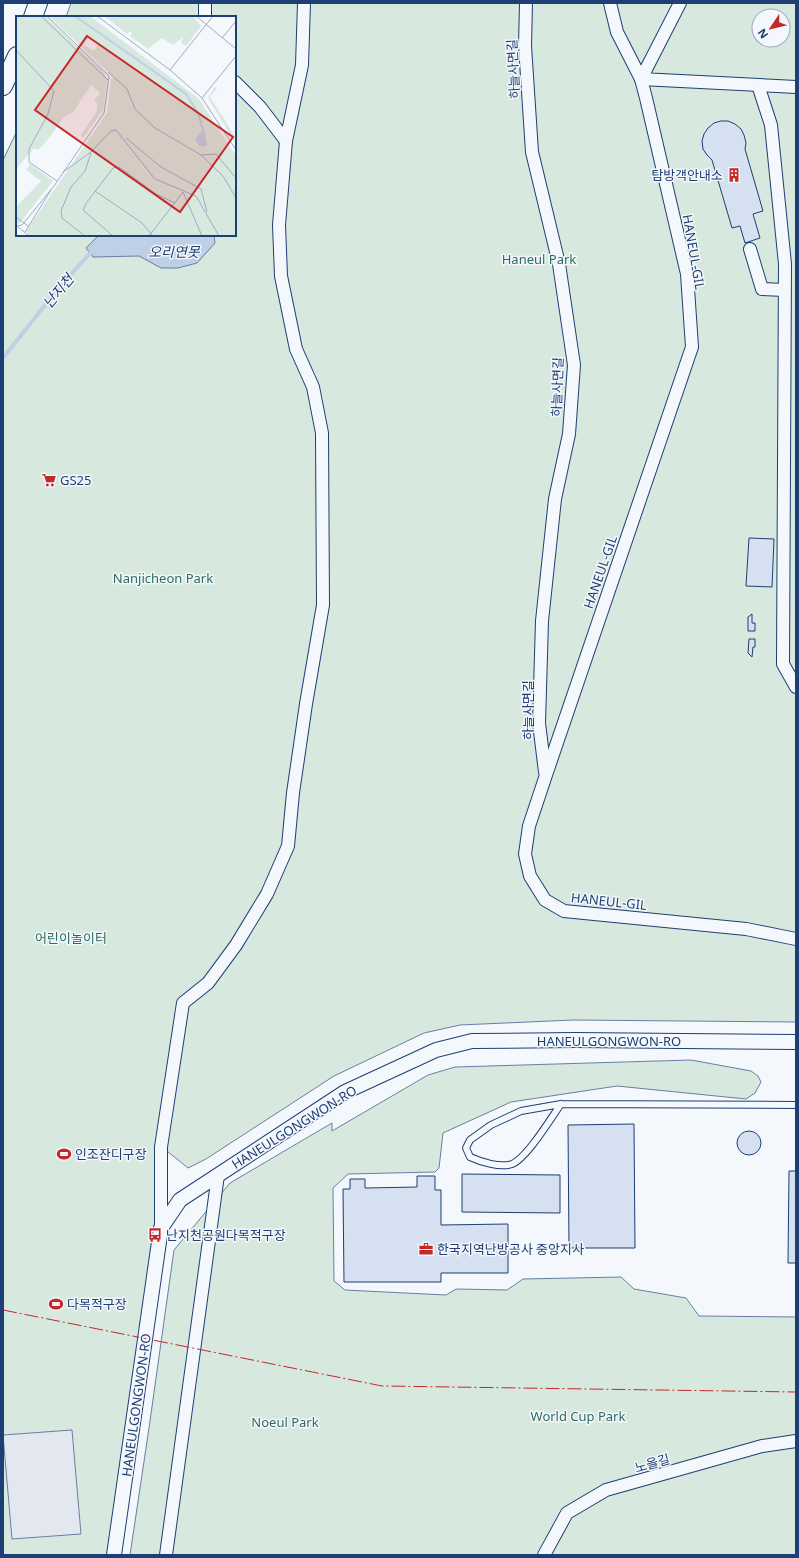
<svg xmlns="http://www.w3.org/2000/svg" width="799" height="1558" font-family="'Noto Sans','Noto Sans KR',sans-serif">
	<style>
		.green { fill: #d7e8df; stroke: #687fa3; fill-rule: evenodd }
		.parking { fill: #e3e8f0; stroke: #687fa3 }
		.water { fill: #bed0e5; stroke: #687fa3 }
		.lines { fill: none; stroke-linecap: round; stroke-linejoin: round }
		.stream { stroke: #bed0e5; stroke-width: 4 }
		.building { fill: #d5e0f0; stroke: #1d3f73 }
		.service-casing { stroke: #1d3f73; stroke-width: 8 }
		.minor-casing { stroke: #1d3f73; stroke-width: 14 }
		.tertiary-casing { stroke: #1d3f73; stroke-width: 16 }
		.primary-casing { stroke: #1d3f73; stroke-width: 20 }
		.service { stroke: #f4f7fb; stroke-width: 6 }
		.minor { stroke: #f4f7fb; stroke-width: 12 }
		.tertiary { stroke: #f4f7fb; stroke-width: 14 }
		.primary { stroke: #f4f7fb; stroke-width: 18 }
		.power { stroke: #c62828; stroke-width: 1; stroke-dasharray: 14 3 2 3; stroke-linecap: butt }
		.labels { text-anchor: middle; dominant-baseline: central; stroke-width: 3; stroke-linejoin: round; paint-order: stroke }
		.street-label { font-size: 13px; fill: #1d3f73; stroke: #f4f7fb }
		.poi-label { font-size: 13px; fill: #1d3f73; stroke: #f4f7fb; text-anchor: start }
		.park-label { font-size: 13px; fill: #2c6c60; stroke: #f4f7fb }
		.water-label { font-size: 14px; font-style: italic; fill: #1d3f73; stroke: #f4f7fb }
		.inset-river { fill: none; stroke: #bed0e5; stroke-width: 2 }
		.inset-road { fill: none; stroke: #9eadc5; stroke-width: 1 }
		.view { fill: #c62828; fill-opacity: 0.15; stroke: #c62828; stroke-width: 2 }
		.inset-edge { fill: none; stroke: #1d3f73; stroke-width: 2 }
	</style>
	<rect width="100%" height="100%" fill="#f4f7fb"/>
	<g class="green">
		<path d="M71,3H796V1022L573,1020L460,1025L424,1033L334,1076L206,1159L188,1168L162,1147L161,1228L114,1555H3V160L17,131V235H235V17H66ZM759,16H783V40H759Z"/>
		<polygon points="691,1060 751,1071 758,1076 761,1082 755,1093 746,1099 617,1086 511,1102 443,1133 439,1168 435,1172 348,1174 333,1188 334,1281 345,1290 446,1295 456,1289 507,1290 523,1279 621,1277 634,1289 686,1298 699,1316 796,1317 796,1555 130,1555 149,1428 174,1250 230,1183 332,1123 332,1131 428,1075 455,1067"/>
	</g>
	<polygon class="parking" points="72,1430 81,1534 12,1539 3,1435"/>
	<polygon class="water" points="99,235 214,235 215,243 197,263 178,268 161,268 139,256 93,257 86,248"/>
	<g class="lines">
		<polyline class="stream" points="3,358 53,295 90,253 93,251"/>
	</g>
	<g class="building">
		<polygon points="721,121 728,121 735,124 741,129 744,135 746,143 745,149 763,211 753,214 760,238 745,243 740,226 732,228 712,160 707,155 703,149 702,141 704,134 708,128 714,123"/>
		<polygon points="749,538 774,539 772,587 746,586"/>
		<polygon points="752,614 752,623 755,623 755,631 748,631 748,617"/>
		<polygon points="749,639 755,639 755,647 753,647 752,657 748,653"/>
		<polygon points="634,1124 635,1248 569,1248 568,1125"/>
		<circle cx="749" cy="1143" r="12"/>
		<polygon points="789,1171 796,1171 796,1263 788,1263"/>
		<polygon points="462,1174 560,1175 560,1213 462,1212"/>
		<polygon points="417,1176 435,1176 435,1190 441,1190 441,1225 508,1224 508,1273 441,1273 441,1282 344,1282 343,1189 350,1189 350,1179 365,1179 365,1188 417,1187"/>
	</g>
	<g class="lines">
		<defs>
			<path id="service" d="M561,1104C551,1118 527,1158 512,1164C500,1168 481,1162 470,1157L466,1148L470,1140L491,1125L521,1111L561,1104L796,1105"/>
			<g id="minor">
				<polyline points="526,3 525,46 532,152 559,264 574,365 569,434 555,499 542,621 539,723 545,772"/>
				<polyline points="610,3 617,32 641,79 646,98 687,274 692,347 546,775 529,826 525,854 530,876 545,900 564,911 746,929 796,939"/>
				<polyline points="680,3 641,79 796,87"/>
				<polyline points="205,17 205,3"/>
				<polyline points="235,82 260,107 286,141"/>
				<polyline points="758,85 771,125 785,264 783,664 796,687"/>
				<polyline points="750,249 762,289 784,290"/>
				<polyline points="161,1228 161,1147 183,1003 208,983 236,945 267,894 288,846 293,793 306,704 323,605 322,433 313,387 296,349 281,276 279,225 286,141 302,65 304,3"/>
				<polyline points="166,1555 218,1175"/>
				<polyline points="544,1555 567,1513 606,1490 762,1446 796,1441"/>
			</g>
			<polyline id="tertiary" points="114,1555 161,1228 180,1200 345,1092 436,1050 472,1041 575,1040 796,1042"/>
			<g id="primary">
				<polyline points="33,17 38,3"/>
				<polyline points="3,86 17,56"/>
			</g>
		</defs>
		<use href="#service" class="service-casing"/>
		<use href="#minor" class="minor-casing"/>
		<use href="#tertiary" class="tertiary-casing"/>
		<use href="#primary" class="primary-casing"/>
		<use href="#service" class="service"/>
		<use href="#minor" class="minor"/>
		<use href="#tertiary" class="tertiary"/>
		<use href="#primary" class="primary"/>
		<polyline class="power" points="3,1310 382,1386 796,1392"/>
	</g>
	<defs>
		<symbol id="building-bare" viewBox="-9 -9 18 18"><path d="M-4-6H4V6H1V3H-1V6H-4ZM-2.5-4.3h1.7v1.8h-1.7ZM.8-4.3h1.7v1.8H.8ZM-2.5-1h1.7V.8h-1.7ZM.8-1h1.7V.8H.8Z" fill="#c62828" stroke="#f4f7fb" stroke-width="2.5" paint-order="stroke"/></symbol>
		<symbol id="supermarket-bare" viewBox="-9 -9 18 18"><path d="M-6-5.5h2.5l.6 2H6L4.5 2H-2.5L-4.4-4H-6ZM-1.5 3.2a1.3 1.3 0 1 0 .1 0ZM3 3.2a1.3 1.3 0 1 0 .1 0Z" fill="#c62828" stroke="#f4f7fb" stroke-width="2.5" paint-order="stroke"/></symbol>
		<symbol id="stadium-bare" viewBox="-9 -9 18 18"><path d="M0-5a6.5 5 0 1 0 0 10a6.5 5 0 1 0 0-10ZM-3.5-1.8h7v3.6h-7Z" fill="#c62828" stroke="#f4f7fb" stroke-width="2.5" paint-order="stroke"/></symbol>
		<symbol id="bus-bare" viewBox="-9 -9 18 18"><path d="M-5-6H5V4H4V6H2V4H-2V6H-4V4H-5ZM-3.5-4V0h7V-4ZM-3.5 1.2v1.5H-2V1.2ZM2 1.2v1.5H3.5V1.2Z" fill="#c62828" stroke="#f4f7fb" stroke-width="2.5" paint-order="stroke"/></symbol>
		<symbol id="office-bare" viewBox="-9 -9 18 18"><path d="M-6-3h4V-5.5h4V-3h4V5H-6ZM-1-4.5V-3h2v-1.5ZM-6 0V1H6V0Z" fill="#c62828" stroke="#f4f7fb" stroke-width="2.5" paint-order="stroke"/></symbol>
	</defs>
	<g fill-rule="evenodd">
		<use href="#building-bare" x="724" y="165" width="20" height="20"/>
		<use href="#supermarket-bare" x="39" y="470" width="20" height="20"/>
		<use href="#stadium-bare" x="54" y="1144" width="20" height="20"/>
		<use href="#bus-bare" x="145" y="1225" width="20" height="20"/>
		<use href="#office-bare" x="416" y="1239" width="20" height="20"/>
		<use href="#stadium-bare" x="46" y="1294" width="20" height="20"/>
	</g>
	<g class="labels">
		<g class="street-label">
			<text transform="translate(513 69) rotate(-93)">하늘사면길</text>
			<text transform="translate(694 252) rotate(80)">HANEUL-GIL</text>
			<text transform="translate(557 387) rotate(-88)">하늘사면길</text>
			<text transform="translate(600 572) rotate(-71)">HANEUL-GIL</text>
			<text transform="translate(528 710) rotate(-90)">하늘사면길</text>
			<text transform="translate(609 901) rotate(6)">HANEUL-GIL</text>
			<text x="609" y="1041">HANEULGONGWON-RO</text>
			<text transform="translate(294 1127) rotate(-32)">HANEULGONGWON-RO</text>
			<text transform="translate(136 1405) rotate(-82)">HANEULGONGWON-RO</text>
			<text transform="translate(652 1463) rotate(-16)">노을길</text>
		</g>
		<g class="poi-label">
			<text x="723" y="175" text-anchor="end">탐방객안내소</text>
			<text x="60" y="480">GS25</text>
			<text x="75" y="1154">인조잔디구장</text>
			<text x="166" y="1235">난지천공원다목적구장</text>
			<text x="437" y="1249">한국지역난방공사 중앙지사</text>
			<text x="67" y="1304">다목적구장</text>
		</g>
		<g class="park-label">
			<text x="539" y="259">Haneul Park</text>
			<text x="163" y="578">Nanjicheon Park</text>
			<text x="71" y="938">어린이놀이터</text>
			<text x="578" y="1416">World Cup Park</text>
			<text x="285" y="1422">Noeul Park</text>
		</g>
		<g class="water-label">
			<text x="174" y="251">오리연못</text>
			<text transform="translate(58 291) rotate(-50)">난지천</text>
		</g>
	</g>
	<g transform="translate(16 16)">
		<rect width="220" height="220" fill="#f4f7fb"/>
		<path d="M0,0H30L88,56L91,66L87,94L67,122L65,119L80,97L82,89L78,85L84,77L75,69L57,96L48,101L33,122L22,134L18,132L0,153ZM33,0H74L183,83L220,140V220H14L10,215L91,97L95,63L98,62ZM72,22L82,28L78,35L68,29ZM88,0H177L185,10L170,30L165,27L167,21L157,29L146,22L132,33L114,20L116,17L114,15L111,18ZM199,71L201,72L194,81L220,122V128L192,82ZM14,148L37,165L3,208L0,206V191L25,165L10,154Z" fill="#d7e8df" fill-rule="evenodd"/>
		<path d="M188,113L191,129L188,131L183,129L179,123Z" fill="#bed0e5"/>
		<path class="inset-river" d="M59,0L170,78L182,97L187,114"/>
		<path class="inset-road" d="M25,0L92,64M31,0L93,60L88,97L38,170M81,0L154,54L186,82L220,134M180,0L220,33M206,22L220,5M0,34L38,75L32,98L13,133V146L41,165M154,54L197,0M92,56L111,73L119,93L139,112L185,139L207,160L220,182M186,82L220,40M110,122L145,151L185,173L191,196M185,139L200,138L220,162M47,156L75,136L95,115L100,114L139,163L180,180L203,220M79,175L126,207L137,220M0,201L12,210M1,210L6,209L38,170M1,210L13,220M9,216L35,174M69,220L46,202L45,195L55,171L69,155L75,137M97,220L67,194L71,186L97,152L103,151L140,178L159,187M133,220L167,176L186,220"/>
		<path class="view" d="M71,20L217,121L164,196L19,94Z"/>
		<rect width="220" height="220" class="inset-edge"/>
	</g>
	<rect width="799" height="1558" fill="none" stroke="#1d3f73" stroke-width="8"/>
	<g transform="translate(771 28) rotate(235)"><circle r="19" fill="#f4f7fb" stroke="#9eadc5"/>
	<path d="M0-3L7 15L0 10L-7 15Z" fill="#c62828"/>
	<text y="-6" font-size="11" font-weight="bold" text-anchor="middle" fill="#1d3f73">N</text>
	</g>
</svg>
